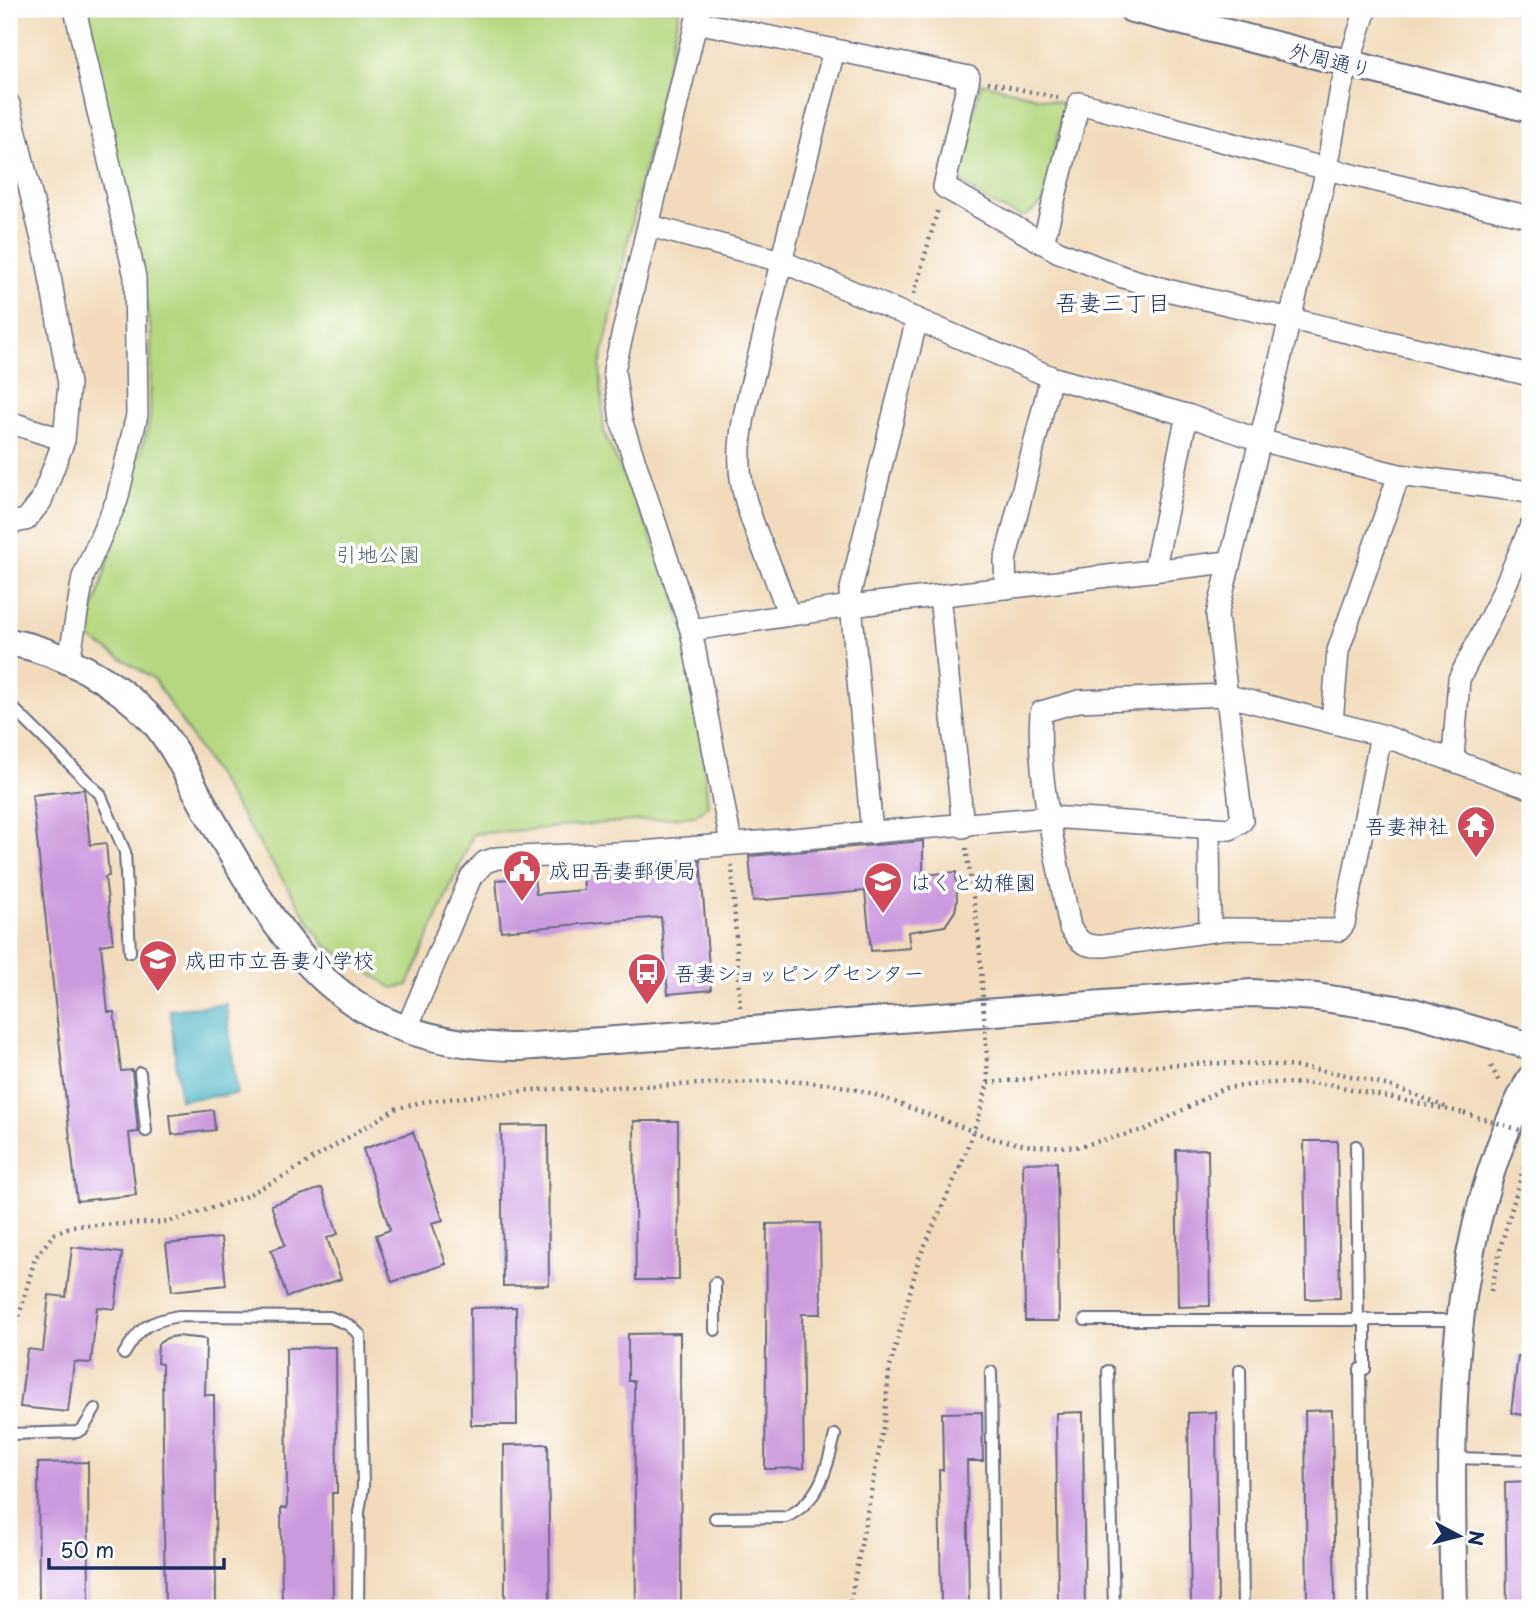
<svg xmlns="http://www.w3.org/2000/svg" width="1539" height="1617" font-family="'Playpen Sans','Klee One',sans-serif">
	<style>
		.green { fill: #b6d77f; stroke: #68836e; stroke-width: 2 }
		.water { fill: #44b3be; stroke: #30718e; stroke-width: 2 }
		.building { fill: #ca9ade }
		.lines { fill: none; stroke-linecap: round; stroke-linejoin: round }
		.service-casing { stroke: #666b7f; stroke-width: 14 }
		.minor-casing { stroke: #666b7f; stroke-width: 24 }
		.tertiary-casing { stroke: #666b7f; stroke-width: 30 }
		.path { stroke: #666b7f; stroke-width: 4.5; stroke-dasharray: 2 5; stroke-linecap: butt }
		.service { stroke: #fff; stroke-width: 10 }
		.minor { stroke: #fff; stroke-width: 21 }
		.tertiary { stroke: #fff; stroke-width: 26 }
		.path-bridge { stroke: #666b7f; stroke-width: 4.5; stroke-dasharray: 2 5; stroke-linecap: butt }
		.labels { text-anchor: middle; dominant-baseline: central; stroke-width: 7; stroke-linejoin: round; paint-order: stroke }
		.street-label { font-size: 21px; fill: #1b2f5e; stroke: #fff }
		.park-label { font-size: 21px; fill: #4a6168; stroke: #fff }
		.poi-label { font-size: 21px; fill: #1b2f5e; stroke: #fff; text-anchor: start }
		.neighbourhood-label { font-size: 23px; fill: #1b2f5e; stroke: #fff }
	</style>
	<rect width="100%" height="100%" fill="#fff"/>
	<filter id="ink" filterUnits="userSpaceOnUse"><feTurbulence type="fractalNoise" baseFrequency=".0143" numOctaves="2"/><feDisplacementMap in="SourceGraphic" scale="14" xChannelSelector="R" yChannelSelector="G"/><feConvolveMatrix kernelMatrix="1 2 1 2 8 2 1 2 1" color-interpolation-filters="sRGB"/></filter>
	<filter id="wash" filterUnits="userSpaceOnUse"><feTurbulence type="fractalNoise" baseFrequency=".00686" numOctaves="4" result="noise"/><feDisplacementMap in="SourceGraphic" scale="28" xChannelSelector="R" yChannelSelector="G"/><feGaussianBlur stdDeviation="1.57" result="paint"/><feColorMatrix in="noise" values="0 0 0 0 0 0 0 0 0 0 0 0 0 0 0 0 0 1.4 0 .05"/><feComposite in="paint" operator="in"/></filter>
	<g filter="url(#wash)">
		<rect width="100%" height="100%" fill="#f1dbbc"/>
		<g class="green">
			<polygon points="84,9 680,9 600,366 604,433 670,578 696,679 708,806 694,816 473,834 408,985 393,988 324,944 154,679 86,636 150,420 151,331"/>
			<path d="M981,83L1065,104L1043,203L1026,216C1011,217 965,190 959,176Z"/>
		</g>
		<polygon class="water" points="226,1004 237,1094 180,1100 170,1010"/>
		<g id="blocks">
			<g class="building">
				<polygon points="84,789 90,845 106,843 109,876 105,877 113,943 101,945 108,1012 114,1012 121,1071 132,1070 138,1132 129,1133 136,1195 77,1201 32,795"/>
				<polygon points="923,841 923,875 956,872 957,900 955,911 945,926 908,932 910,948 871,951 865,891 753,901 749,856"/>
				<polygon points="700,860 711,990 668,994 661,917 501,931 496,880 534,877 536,894 584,890 583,870"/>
				<polygon points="213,1110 215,1130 172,1135 170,1115"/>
				<polygon points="634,1121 678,1121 679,1280 636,1280"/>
				<polygon points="548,1125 549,1285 503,1286 501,1126"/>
				<polygon points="413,1132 443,1220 432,1223 446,1264 392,1282 376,1235 390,1230 363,1149"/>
				<polygon points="1304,1141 1337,1141 1340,1298 1306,1299"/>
				<polygon points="1208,1149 1210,1306 1178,1307 1176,1150"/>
				<polygon points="1057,1162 1059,1321 1025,1321 1023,1163"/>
				<polygon points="322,1188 338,1234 327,1238 341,1279 287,1297 271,1250 285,1245 271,1205"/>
				<polygon points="820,1223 821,1314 802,1314 804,1468 765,1469 767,1224"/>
				<polygon points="221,1238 226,1285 172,1291 166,1244"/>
				<polygon points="72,1247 122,1253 115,1309 97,1307 91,1363 74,1362 68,1412 20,1407 27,1349 43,1351 49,1295 66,1297"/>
				<polygon points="516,1307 517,1425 471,1425 470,1308"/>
				<polygon points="680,1333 681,1608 636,1608 634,1381 628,1381 628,1334"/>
				<polygon points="177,1336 206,1339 205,1395 214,1395 216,1608 165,1608 162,1364 157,1363 158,1344 167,1338"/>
				<polygon points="336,1347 337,1493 332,1493 333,1608 282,1608 281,1508 287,1508 286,1348"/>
				<polygon points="1518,1356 1530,1357 1530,1416 1511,1413"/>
				<polygon points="1332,1410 1335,1608 1307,1608 1305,1411"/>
				<polygon points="982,1412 983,1461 967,1461 969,1608 941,1608 939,1470 943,1470 942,1413"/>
				<polygon points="1083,1412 1085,1608 1058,1608 1056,1413"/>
				<polygon points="1216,1412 1218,1608 1191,1608 1188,1413"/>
				<polygon points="548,1444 550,1605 505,1606 504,1445"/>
				<polygon points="88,1462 89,1608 39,1608 38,1463"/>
				<polygon points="1530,1481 1530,1608 1507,1608 1505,1482"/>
			</g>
		</g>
	</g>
	<g filter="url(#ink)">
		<use href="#blocks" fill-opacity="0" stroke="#666b7f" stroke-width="2"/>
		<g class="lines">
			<defs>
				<g id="service">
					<polyline points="9,704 100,794 125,852 130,952"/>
					<polyline points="140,1073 146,1131"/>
					<polyline points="1356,1146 1358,1320"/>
					<polyline points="715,1283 715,1330"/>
					<polyline points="1365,1319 1365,1369"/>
					<polyline points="1085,1320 1460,1320"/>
					<path d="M124,1354C140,1327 147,1322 178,1316L330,1317L349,1325L360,1335L363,1487L359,1512L358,1608"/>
					<polyline points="1360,1369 1363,1608"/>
					<polyline points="1240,1370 1243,1608"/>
					<polyline points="1108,1371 1114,1608"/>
					<polyline points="991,1372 994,1608"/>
					<polyline points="9,1434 77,1432 83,1429 95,1409"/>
					<polyline points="1453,1458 1530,1460"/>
					<path d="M715,1518L786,1517C820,1501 827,1469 835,1435"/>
				</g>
				<g id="minor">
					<polyline points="699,10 614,370 621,420 691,630 731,843"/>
					<polyline points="696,22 969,77 944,187 1059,252 1123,277 1171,291 1530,375"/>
					<polyline points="9,104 47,260 69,384 64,440 41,501 26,520 9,523"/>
					<polyline points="650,226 781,261 1051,377 1187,415 1259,440 1399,475 1530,492"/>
					<polyline points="1043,243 1079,103 1327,169 1530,217"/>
					<polyline points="9,422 64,440"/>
					<polyline points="1154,571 1187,415"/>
					<polyline points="1006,588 1005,561 1051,377"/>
					<polyline points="940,596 963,827"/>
					<path d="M788,615C776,571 751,530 742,485C733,438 752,384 763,339C785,242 810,146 834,50"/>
					<polyline points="691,630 850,606 1228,562"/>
					<polyline points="69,661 83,577 117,500 137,415 135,277 75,9"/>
					<polyline points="1332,722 1338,651 1399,475"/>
					<path d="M1381,735L1344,924L1339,930L1227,929L1104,946C1085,947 1080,943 1070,928C1058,860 1036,781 1041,712L1079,701L1225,695L1381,735L1530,788"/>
					<polyline points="1453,758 1459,679 1499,600 1530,528"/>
					<polyline points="1209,827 1210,931"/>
					<polyline points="872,833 850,593 917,319"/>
					<polyline points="406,1030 471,877 485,862 497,858 642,852 1050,817 1230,829 1242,821 1217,615 1327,169 1341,88 1366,9"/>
				</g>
				<g id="tertiary">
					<polyline points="1132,9 1530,109"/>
					<path d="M9,642C60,651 116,681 152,720C174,744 190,781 207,811C287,951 341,1046 520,1047L1253,993L1317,997L1410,1011L1530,1046"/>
					<path d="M1454,1608C1450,1431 1444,1240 1530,1079"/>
				</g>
			</defs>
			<use href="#service" class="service-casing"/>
			<use href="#minor" class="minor-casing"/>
			<use href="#tertiary" class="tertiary-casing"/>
			<g class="path">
				<polyline points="988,82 1058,98"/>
				<polyline points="914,294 938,209"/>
				<polyline points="966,848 979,939"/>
				<polyline points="732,865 740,1007"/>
				<polyline points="1491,1066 1500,1084"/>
				<path d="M988,1083C1151,1067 1291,1038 1447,1108"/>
				<polyline points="979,1116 988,1083 987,1059"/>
				<polyline points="1491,1291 1502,1242 1530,1146"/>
				<polyline points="9,1334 16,1327 35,1258 54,1234 72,1226 170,1222 244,1197 288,1174 395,1109 421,1102 531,1090 785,1081 832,1084 870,1093 994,1139 1032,1146 1076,1147 1147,1129 1224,1088 1270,1083 1327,1084 1464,1113"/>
				<polyline points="849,1608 884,1424 889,1371 919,1258 960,1167"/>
			</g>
			<use href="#service" class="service"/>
			<use href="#minor" class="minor"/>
			<use href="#tertiary" class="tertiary"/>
			<g class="path-bridge">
				<polyline points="979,939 987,1059"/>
				<polyline points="1464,1113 1530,1133"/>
				<polyline points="960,1167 979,1116"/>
			</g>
		</g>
	</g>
	<defs>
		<symbol id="temple-pin" viewBox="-11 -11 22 30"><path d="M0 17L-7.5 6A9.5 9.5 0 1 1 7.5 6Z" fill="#d1495b" stroke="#fff"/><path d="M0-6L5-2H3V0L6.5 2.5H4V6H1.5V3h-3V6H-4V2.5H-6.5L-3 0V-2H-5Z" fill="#fff"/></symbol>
		<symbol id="civic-pin" viewBox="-11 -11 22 30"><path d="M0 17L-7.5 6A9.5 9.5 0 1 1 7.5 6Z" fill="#d1495b" stroke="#fff"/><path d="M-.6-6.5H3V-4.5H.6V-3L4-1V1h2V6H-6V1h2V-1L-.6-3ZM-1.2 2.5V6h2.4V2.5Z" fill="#fff"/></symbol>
		<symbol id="school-pin" viewBox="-11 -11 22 30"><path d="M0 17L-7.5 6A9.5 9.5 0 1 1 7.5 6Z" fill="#d1495b" stroke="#fff"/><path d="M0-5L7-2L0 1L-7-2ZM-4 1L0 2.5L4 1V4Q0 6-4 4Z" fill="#fff"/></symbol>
		<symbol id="bus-pin" viewBox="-11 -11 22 30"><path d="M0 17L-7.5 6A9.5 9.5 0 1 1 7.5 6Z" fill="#d1495b" stroke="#fff"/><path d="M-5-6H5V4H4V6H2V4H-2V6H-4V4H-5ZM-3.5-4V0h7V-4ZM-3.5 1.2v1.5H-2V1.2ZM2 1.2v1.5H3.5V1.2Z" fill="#fff"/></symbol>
	</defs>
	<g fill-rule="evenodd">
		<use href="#temple-pin" x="1454" y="803" width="44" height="60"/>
		<use href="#civic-pin" x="500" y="847" width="44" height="60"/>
		<use href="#school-pin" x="861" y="859" width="44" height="60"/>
		<use href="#school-pin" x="136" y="937" width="44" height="60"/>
		<use href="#bus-pin" x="625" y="950" width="44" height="60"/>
	</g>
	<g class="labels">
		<g class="street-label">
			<text transform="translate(1331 59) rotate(14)">外周通り</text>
		</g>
		<g class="park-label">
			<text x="378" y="553">引地公園</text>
		</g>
		<g class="poi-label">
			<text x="1449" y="825" text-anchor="end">吾妻神社</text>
			<text x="549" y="869">成田吾妻郵便局</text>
			<text x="910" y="881">はくと幼稚園</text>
			<text x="185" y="959">成田市立吾妻小学校</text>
			<text x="674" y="972">吾妻ショッピングセンター</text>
		</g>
		<g class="neighbourhood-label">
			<text x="1113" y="301">吾妻三丁目</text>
		</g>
	</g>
	<rect width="1539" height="1617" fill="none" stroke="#fff" stroke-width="35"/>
	<g transform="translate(1459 1536) rotate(97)" stroke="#ffffff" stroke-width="5" paint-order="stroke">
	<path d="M0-5L12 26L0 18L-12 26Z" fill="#1b2f5e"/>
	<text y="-10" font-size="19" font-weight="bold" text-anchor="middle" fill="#1b2f5e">N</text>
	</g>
	<path d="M49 1558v10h175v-10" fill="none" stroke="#1b2f5e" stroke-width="3.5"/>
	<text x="60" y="1558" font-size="21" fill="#1b2f5e" stroke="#ffffff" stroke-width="5" paint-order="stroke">50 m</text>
</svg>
